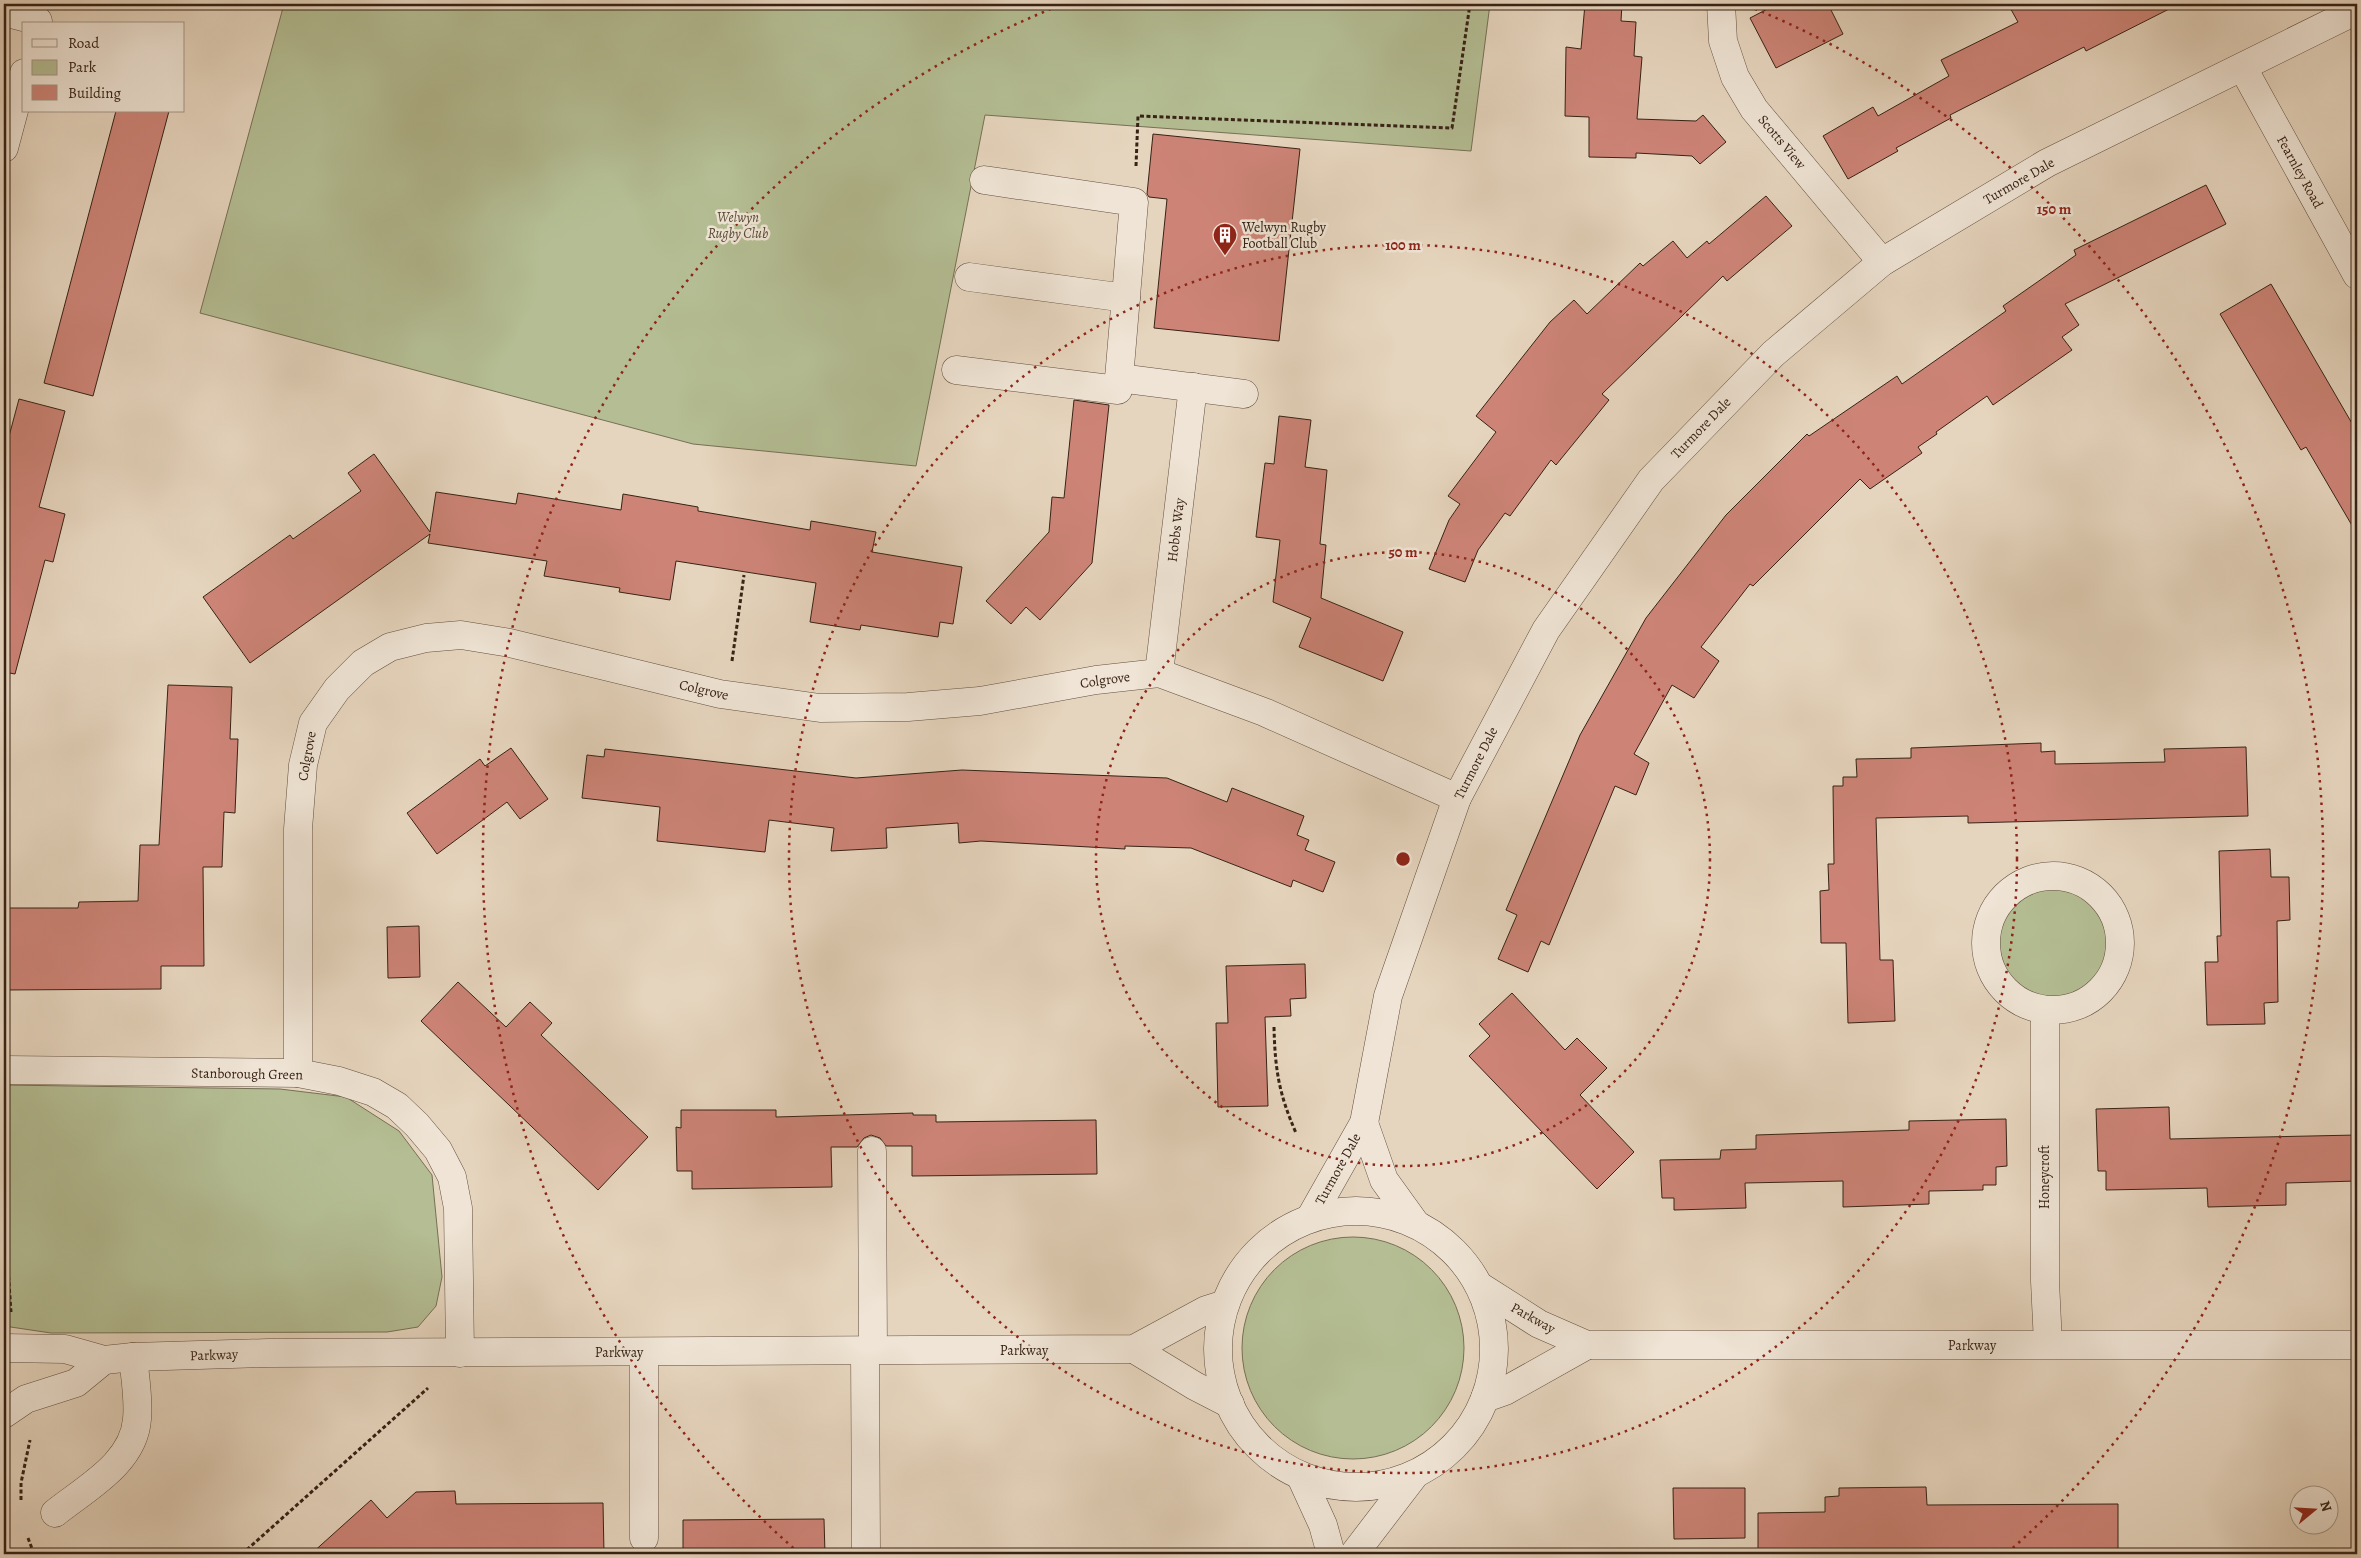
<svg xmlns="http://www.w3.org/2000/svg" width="2361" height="1558" font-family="Alegreya,serif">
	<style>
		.green { fill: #b4bd93; stroke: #767054 }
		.building { fill: #cd8477; stroke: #372215 }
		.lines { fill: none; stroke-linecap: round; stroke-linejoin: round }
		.minor-casing { stroke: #634f3f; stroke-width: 29 }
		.path { stroke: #372215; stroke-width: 3; stroke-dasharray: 4 2.5; stroke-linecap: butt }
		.minor { stroke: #efe4d5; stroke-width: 28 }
		.ring { fill: none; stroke: #8f2418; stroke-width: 2.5; stroke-dasharray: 2.5 5 }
		.labels { text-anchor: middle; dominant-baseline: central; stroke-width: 5; stroke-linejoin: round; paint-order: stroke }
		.street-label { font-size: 14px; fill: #372215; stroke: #efe4d5 }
		.park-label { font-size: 14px; font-style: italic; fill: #564934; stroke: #efe4d5 }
		.poi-label { font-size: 14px; fill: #372215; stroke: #efe4d5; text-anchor: start }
		.centre { fill: #8f2418; stroke: #efe4d5; stroke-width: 2.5 }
		.ring-label { font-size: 15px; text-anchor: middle; font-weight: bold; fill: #8f2418; stroke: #efe4d5; stroke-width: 5; stroke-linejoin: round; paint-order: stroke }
	</style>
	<rect width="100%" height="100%" fill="#e6d5be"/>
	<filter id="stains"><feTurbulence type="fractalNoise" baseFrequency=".004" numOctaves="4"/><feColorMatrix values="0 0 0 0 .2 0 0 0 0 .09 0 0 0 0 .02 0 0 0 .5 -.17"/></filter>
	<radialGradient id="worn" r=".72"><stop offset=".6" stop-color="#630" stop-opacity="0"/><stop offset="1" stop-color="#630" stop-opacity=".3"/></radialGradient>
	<g class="green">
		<polygon points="284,4 1490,4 1471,151 985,115 916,466 693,444 200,313"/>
		<circle cx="2052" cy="944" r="55"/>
		<polygon points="4,1085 280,1089 346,1097 399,1131 432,1175 442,1277 436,1306 418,1327 387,1332 51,1333 4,1326"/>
		<circle cx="1353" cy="1348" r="111"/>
	</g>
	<g class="building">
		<polygon points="1585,4 1622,4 1621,21 1636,22 1634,56 1642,57 1637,119 1696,121 1703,115 1726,142 1700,164 1692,156 1636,153 1636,158 1589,157 1589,117 1565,116 1566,47 1581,49"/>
		<polygon points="1777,4 1828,4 1843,34 1776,68 1750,18"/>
		<polygon points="2008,4 2179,4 2086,51 2084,47 1950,115 1951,118 1896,148 1898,151 1848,179 1823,136 1873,107 1878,116 1949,76 1941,60 2018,22"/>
		<polygon points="116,111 169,111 93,396 44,383"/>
		<polygon points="1153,134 1300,149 1279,341 1154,328 1167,199 1149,197 1147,194"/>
		<polygon points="2206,185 2226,224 2065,304 2079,325 2062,337 2072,350 1993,405 1987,396 1936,432 1937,434 1918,447 1922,453 1870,489 1860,479 1753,586 1750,584 1701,647 1719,661 1694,698 1672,685 1634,754 1649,763 1636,795 1615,786 1549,945 1541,941 1528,972 1498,959 1517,915 1506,910 1580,735 1646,618 1726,515 1807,434 1809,436 1897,376 1902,384 2006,311 2003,306 2076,255 2074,250"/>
		<polygon points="1766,196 1792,226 1727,281 1723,276 1602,394 1609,400 1556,465 1551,460 1510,516 1505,513 1478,550 1465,582 1429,569 1449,520 1460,504 1448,496 1496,432 1476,416 1550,322 1574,300 1587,314 1640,263 1643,266 1673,241 1687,258 1707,241 1709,244"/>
		<polygon points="2271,284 2357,432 2357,534 2306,447 2301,450 2220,314"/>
		<polygon points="19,399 65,411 39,507 65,514 53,562 45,560 15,674 4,672 4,455"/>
		<polygon points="1074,400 1109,405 1092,563 1040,620 1026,607 1011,624 986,601 1049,532 1052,497 1064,498"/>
		<polygon points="1279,416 1311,420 1305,467 1327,470 1320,544 1326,545 1321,598 1403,632 1383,681 1299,647 1311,618 1273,602 1280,540 1256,537 1265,463 1274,464"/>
		<polygon points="374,454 430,532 436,492 516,504 518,493 621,510 623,494 698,507 698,511 810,530 811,521 876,532 872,552 962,567 953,624 940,622 938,637 861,625 860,630 810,622 816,583 676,561 670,600 619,592 620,588 544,576 547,561 428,543 430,534 250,663 203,597 290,535 293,539 361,491 348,473"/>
		<polygon points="168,685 232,687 230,739 238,739 235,813 224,812 222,867 203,867 204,966 161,966 161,989 4,990 4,908 78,908 79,902 138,901 140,845 159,845"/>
		<polygon points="2041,743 2041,752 2055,751 2055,764 2165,762 2164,749 2246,747 2248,816 1968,823 1968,816 1876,818 1880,960 1893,960 1895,1021 1848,1023 1846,943 1821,943 1820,891 1829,890 1828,864 1834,864 1833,786 1843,786 1843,777 1857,777 1856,759 1911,758 1911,748"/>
		<polygon points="511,748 548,799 520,819 507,802 437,854 407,813 480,759 485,766"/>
		<polygon points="605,749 856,778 962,770 1167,778 1227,802 1232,788 1304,816 1297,835 1309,840 1305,850 1335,862 1323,892 1293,880 1291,887 1191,848 1125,846 1125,849 981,841 959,843 958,823 886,828 887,848 831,851 834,828 769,820 765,852 657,841 660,807 582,798 587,755 604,757"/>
		<polygon points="2270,849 2271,877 2289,877 2290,920 2277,921 2278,1002 2264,1003 2265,1024 2207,1025 2205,962 2218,962 2217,936 2221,936 2219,851"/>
		<polygon points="419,926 420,977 388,978 387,927"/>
		<polygon points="1305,964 1306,998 1290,999 1291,1016 1265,1017 1268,1106 1218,1107 1216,1023 1228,1023 1226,966"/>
		<polygon points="458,982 506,1027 530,1002 552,1023 541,1035 648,1137 598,1190 421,1021"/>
		<polygon points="1512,993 1565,1050 1577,1038 1607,1068 1580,1095 1634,1152 1597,1189 1469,1056 1490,1036 1479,1024"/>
		<polygon points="2169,1107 2170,1139 2357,1135 2357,1181 2286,1183 2286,1205 2208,1207 2207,1188 2106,1190 2106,1171 2098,1171 2096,1109"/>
		<polygon points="681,1110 776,1110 776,1117 913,1113 913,1115 936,1115 936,1122 1096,1120 1097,1174 912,1176 912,1146 886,1146 880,1138 871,1135 864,1138 857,1147 831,1147 832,1187 692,1189 692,1171 677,1171 676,1127 681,1128"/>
		<polygon points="2006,1119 2007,1166 1996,1167 1996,1185 1983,1185 1983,1190 1929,1191 1929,1204 1843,1207 1843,1181 1745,1183 1746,1208 1674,1210 1674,1198 1662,1198 1660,1160 1720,1159 1721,1150 1756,1149 1756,1135 1909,1130 1909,1121"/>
		<polygon points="1926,1487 1927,1505 2118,1504 2118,1551 2016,1552 2016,1554 1758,1554 1758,1513 1825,1512 1825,1497 1839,1496 1839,1488"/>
		<polygon points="1673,1488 1745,1488 1745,1538 1674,1539"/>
		<polygon points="455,1491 456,1504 603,1503 604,1554 311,1554 371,1500 387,1518 416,1492"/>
		<polygon points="824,1519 825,1554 683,1554 683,1520"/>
	</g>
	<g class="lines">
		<defs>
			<g id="minor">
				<polyline points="1721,4 1723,41 1735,77 1754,109 1882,262"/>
				<polyline points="4,12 38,21"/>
				<polyline points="2243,68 2357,275"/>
				<polyline points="4,148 24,73"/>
				<polyline points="969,277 1126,298"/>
				<polyline points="956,370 1118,390 1134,202 984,180"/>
				<polyline points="1119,378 1244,394"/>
				<polyline points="1159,673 1193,387"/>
				<circle cx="2053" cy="943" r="67"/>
				<polyline points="2045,1010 2045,1281 2048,1344"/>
				<polyline points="4,1070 298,1073 339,1081 373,1092 397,1106 417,1125 438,1150 452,1177 458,1208 460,1353"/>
				<polyline points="298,1073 298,829 303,765 313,723 337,689 363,663 390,647 426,638 461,635 510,643 720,694 820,708 908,707 980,701 1096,680 1159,673 1264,712 1457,798"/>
				<polyline points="1364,1123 1384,1180 1415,1223"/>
				<polyline points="872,1151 873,1351"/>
				<circle cx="1356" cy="1349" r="138"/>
				<polyline points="1312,1215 1364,1123 1388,996 1457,798 1546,630 1651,480 1773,354 1882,262 2047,163 2357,10"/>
				<polyline points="1481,1287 1539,1324 1587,1345 2357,1345"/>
				<polyline points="4,1348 65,1349 104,1360 133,1357 268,1353 1134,1349 1206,1310 1225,1304"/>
				<polyline points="1134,1349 1195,1386 1230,1404"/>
				<polyline points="865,1350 866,1550"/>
				<polyline points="1485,1398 1505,1391 1587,1345"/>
				<polyline points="4,1414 26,1399 76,1383 104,1360"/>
				<polyline points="1301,1477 1323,1525 1331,1554"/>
				<path d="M55,1513C86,1488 134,1463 137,1419C139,1399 135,1377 133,1357"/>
				<polyline points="644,1538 644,1352"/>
				<polyline points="1354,1554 1413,1477"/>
			</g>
		</defs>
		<use href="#minor" class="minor-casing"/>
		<g class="path">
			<polyline points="1136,166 1138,116 1452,128 1470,4"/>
			<polyline points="732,661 744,575"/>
			<path d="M1274,1027C1275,1070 1279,1094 1296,1133"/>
			<polyline points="4,1211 11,1312"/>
			<polyline points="21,1500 21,1483 30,1440"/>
			<polyline points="28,1538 34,1554"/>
			<polyline points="242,1554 428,1388"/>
		</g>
		<use href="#minor" class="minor"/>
	</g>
	<g class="ring">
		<circle cx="1403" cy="859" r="307"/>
		<circle cx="1403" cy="859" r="614"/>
		<path d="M799 1553A920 920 0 0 1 1058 6M1748 6A920 920 0 0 1 2007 1553"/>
	</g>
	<defs>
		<symbol id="building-pin" viewBox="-11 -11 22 30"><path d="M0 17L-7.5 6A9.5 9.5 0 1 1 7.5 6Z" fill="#8f2418" stroke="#efe4d5"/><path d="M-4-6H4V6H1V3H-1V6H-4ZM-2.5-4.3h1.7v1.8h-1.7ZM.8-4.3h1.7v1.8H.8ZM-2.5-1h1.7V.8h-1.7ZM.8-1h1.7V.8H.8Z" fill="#fff"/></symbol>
	</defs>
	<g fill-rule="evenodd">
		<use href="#building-pin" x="1211" y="221" width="28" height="38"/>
	</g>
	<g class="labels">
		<g class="street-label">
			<text transform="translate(1782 142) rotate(50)">Scotts View</text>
			<text transform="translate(2300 172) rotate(61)">Fearnley Road</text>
			<text transform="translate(2019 181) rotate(-30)">Turmore Dale</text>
			<text transform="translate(1701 428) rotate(-46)">Turmore Dale</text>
			<text transform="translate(1176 530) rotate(-83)">Hobbs Way</text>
			<text transform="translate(1105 680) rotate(-8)">Colgrove</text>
			<text transform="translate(704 690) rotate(13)">Colgrove</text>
			<text transform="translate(307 756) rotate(-80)">Colgrove</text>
			<text transform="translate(1476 763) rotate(-63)">Turmore Dale</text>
			<text transform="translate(247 1074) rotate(1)">Stanborough Green</text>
			<text transform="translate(1338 1169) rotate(-61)">Turmore Dale</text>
			<text transform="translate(2044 1177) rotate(-90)">Honeycroft</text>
			<text transform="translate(1533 1318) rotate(29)">Parkway</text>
			<text x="1972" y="1345">Parkway</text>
			<text x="1024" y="1350">Parkway</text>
			<text x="619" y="1352">Parkway</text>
			<text transform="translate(214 1355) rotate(-2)">Parkway</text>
		</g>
		<g class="park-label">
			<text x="738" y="217">Welwyn<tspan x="738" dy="16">Rugby Club</tspan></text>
		</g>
		<g class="poi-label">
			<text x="1242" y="227">Welwyn Rugby<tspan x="1242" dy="16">Football Club</tspan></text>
		</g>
	</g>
	<circle cx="1403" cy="859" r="8" class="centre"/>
	<g class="ring-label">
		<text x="2054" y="214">150 m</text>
		<text x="1403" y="250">100 m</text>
		<text x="1403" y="557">50 m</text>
	</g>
	<rect width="2361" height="1558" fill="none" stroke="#e6d5be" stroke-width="20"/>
	<rect x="5" y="5" width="2351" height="1548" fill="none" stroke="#372215" stroke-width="2.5"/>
	<rect x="10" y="10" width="2341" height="1538" fill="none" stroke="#372215"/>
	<rect x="22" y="22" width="162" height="90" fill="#efe4d5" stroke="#a59688"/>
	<rect x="32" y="39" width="25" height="8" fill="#efe4d5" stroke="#a59688"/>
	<text x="68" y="48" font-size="15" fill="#372215">Road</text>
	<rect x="32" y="60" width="25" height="15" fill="#b4bd93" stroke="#a59688"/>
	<text x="68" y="72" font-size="15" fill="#372215">Park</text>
	<rect x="32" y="85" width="25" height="15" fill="#cd8477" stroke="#a59688"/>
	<text x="68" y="98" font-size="15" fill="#372215">Building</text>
	<g transform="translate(2314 1510) rotate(72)"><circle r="24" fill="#efe4d5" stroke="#a59688"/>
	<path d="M0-4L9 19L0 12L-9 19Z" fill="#8f2418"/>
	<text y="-8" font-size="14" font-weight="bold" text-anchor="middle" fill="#372215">N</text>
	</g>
	<rect width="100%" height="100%" filter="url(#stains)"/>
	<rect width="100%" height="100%" fill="url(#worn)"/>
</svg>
